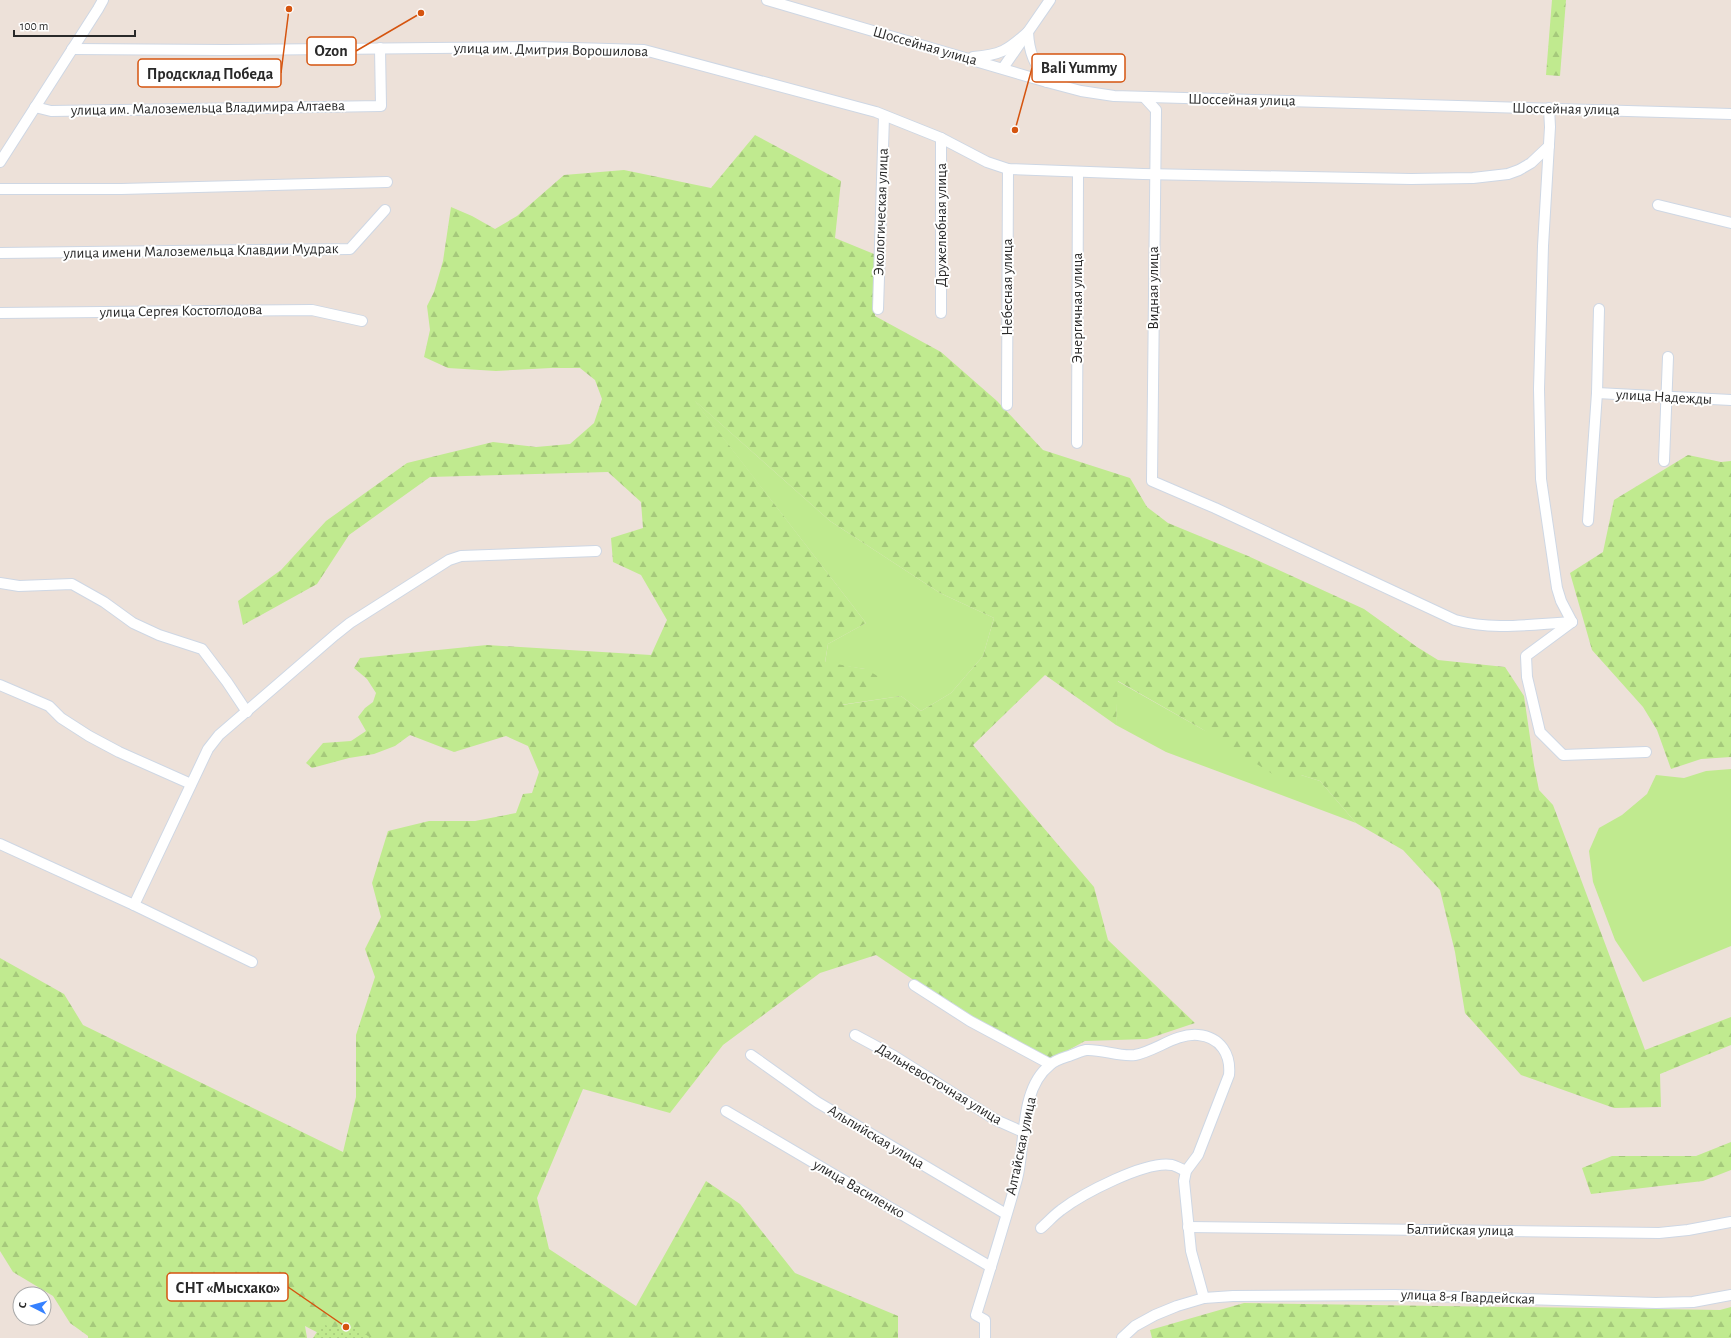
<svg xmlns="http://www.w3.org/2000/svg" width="1731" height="1338" font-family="'Alegreya Sans',sans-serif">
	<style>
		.grass { fill: #c0ea8f }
		.forest { fill: url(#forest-firs); fill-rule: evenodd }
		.garden { fill: url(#garden-dots) }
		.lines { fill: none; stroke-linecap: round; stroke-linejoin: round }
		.minor-casing { stroke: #ced7e4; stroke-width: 12 }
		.minor { stroke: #fff; stroke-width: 10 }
		.labels { text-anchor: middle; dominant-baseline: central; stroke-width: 4; stroke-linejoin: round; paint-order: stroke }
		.street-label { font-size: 15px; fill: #292929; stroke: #fff }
		.leader { fill: none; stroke: #d5540f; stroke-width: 1.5 }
		.callout-dot { fill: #d5540f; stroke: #fff; stroke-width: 1.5 }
		.callout { fill: #fff; stroke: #d5540f; stroke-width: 1.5 }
		.callout-label { font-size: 16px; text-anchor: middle; font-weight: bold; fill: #292929 }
	</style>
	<defs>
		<pattern id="forest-firs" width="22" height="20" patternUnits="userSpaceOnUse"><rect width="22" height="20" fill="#c0ea8f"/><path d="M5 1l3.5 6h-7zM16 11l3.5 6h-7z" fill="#a5c97b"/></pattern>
		<pattern id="garden-dots" width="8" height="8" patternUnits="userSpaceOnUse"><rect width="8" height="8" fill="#c0ea8f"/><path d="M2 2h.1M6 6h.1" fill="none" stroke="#a5c97b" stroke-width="1.8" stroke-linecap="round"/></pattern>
	</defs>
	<rect width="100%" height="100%" fill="#ede1d9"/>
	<g class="grass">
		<polygon points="693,399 830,521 940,593 994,618 983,656 951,693 921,711 901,696 840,705 865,669 825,663 828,644 866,623"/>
		<polygon points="1117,681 1202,729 1301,775 1320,781 1356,823 1166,752 1116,725"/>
		<polygon points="1731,769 1731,946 1643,982 1615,940 1593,882 1589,851 1599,828 1622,815 1647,794 1656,775 1684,778 1706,771"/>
	</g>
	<g class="forest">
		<polygon points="1552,0 1566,0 1560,76 1546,75"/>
		<path d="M755,135L841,181L835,238L874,254L875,316L941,352L997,401L1043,450L1130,478L1147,507L1168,523L1248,556L1364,609L1417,647L1438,660L1505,667L1524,696L1534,765L1539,790L1553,805L1645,1050L1731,1017V1045L1660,1074L1661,1107L1614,1108L1521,1075L1465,1013L1455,952L1440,890L1403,850L1356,823L1320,781L1301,775L1285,782L1202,729L1118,681L1116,725L1045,675L973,745L1094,887L1108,940L1195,1023L1147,1039L1085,1041L1041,1065L876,955L820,973L723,1045L670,1113L583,1089L537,1198L549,1249L636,1306L706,1181L740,1204L795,1273L898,1316V1338H328L305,1326L307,1338H88V1336L70,1323L53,1296L13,1272L0,1251V958L64,994L83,1025L343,1152L356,1097V1035L375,977L365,949L381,917L372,883L388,831L429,821H475L516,813L523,794L532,793L539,772L528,746L506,736L454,752L410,735L395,746L374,754L349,758L312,768L306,763L323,743L351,741L366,731L358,717L365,708L373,702L376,693L367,679L354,668L360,658L487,645L651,655L667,620L641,575L613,562L611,538L643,528L641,502L608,472L430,477L349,535L317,584L243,625L238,601L281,570L326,521L407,463L493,442L536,447L570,444L594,423L602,399L595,380L580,368H551L496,371L448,368L424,357L430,330L427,306L434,292L443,261L451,207L472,216L495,229L517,216L564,175L624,170L711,188ZM695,401L830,521L940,593L994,618L983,656L951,693L921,711L901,696L842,705L885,680L865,669L825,662L828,644L866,623Z"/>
		<polygon points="1688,455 1721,462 1731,461 1731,757 1701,759 1671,769 1657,730 1643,707 1592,650 1570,573 1603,552 1614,500"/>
		<polygon points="1731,1142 1731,1170 1703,1181 1591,1194 1582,1168 1612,1156 1696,1156"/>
		<polygon points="1244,1303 1720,1310 1731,1307 1731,1338 1152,1338 1150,1330"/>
	</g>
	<polygon class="garden" points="343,1320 371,1338 313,1338 323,1323 334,1331"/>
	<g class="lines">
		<defs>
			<g id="minor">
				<polyline points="767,0 1047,82 1081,91 1114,96 1731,114"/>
				<polyline points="72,49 224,50 538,47 644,50 876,112 941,138 987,162 1008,169 1143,174 1411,179 1473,178 1508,174 1519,170 1531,163 1549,146"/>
				<path d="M973,57C1000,55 1007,51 1028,32C1029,54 1035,64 1047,82"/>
				<polyline points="1003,68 1050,0"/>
				<path d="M1145,98L1156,110L1152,481L1215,508L1455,620C1493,631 1533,624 1572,622"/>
				<polyline points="35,107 51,111 381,106 380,48"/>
				<polyline points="1549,108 1550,127 1543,246 1539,389 1541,479 1557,588 1561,601 1572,622"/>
				<polyline points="0,162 98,9 103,0"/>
				<polyline points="0,189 121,189 387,182"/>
				<polyline points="1658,205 1731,223"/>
				<polyline points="0,253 350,249 385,210"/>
				<polyline points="878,309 884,116"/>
				<polyline points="0,313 312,310 362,321"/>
				<polyline points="941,313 941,138"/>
				<polyline points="1597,393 1731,400"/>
				<polyline points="1007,405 1008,169"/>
				<polyline points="1077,443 1078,172"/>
				<polyline points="1664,461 1668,357"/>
				<polyline points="1588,521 1597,393 1599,309"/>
				<polyline points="0,583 19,586 72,584 104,602 133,623 159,635 202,649 227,682 247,712"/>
				<polyline points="1572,622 1526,656 1527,677 1540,732 1563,755 1646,752"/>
				<polyline points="0,685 49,706 61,718 89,736 119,752 191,784"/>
				<polyline points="0,844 134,905 208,749 219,735 335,635 350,623 449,560 461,556 596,551"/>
				<polyline points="134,905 252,962"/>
				<polyline points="914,985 970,1021 1050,1064"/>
				<polyline points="855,1035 894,1056 996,1120 1023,1132"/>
				<polyline points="751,1055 817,1102 1006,1214"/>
				<polyline points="726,1111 991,1267"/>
				<polyline points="1188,1227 1659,1233 1688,1230 1731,1222"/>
				<path d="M1041,1228C1048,1222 1054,1215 1061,1210C1082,1194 1146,1160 1172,1165C1176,1166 1181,1169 1186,1171"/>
				<path d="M985,1338V1320L976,1315C990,1270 1004,1225 1017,1179C1026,1144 1019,1089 1050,1065C1055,1060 1063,1058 1069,1056C1074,1054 1081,1051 1086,1050C1102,1049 1119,1057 1135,1055C1156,1051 1176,1033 1198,1035C1221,1037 1231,1055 1229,1075L1198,1155L1186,1171L1184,1181L1191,1251L1204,1298"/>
				<polyline points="1122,1338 1135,1326 1155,1315 1177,1306 1204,1298 1233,1296 1395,1295 1656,1303 1693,1302 1731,1295"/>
			</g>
		</defs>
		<use href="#minor" class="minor-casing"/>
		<use href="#minor" class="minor"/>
	</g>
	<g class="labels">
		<g class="street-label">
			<text transform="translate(925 46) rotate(16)">Шоссейная улица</text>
			<text transform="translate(551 50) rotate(1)">улица им. Дмитрия Ворошилова</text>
			<text transform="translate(1242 100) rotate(1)">Шоссейная улица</text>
			<text transform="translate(208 108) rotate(-1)">улица им. Малоземельца Владимира Алтаева</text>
			<text transform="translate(1566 109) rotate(1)">Шоссейная улица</text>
			<text transform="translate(881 212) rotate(-88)">Экологическая улица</text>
			<text transform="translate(941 225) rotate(-90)">Дружелюбная улица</text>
			<text transform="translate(201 251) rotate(-1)">улица имени Малоземельца Клавдии Мудрак</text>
			<text transform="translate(1007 287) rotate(-90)">Небесная улица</text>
			<text transform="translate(1153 288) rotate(-90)">Видная улица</text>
			<text transform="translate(1077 308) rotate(-90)">Энергичная улица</text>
			<text transform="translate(181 311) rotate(-1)">улица Сергея Костоглодова</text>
			<text transform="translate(1664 397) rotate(3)">улица Надежды</text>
			<text transform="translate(939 1084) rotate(31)">Дальневосточная улица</text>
			<text transform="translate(876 1137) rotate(31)">Альпийская улица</text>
			<text transform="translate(1021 1146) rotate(-78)">Алтайская улица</text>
			<text transform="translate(859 1189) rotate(30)">улица Василенко</text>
			<text transform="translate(1460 1230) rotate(1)">Балтийская улица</text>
			<text transform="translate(1468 1297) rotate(2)">улица 8-я Гвардейская</text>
		</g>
	</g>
	<path class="leader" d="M421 13L356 51M1015 130L1032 68M289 9L281 73M346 1327L288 1287"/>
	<g class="callout-dot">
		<circle cx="421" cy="13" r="4"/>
		<circle cx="1015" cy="130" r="4"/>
		<circle cx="289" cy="9" r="4"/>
		<circle cx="346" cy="1327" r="4"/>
	</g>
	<g class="callout">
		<rect x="307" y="37" width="49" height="28" rx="4"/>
		<rect x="1032" y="54" width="93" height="28" rx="4"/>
		<rect x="138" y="59" width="143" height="28" rx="4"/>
		<rect x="167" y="1273" width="121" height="28" rx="4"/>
	</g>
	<g class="callout-label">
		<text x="331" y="56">Ozon</text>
		<text x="1079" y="73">Bali Yummy</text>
		<text x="210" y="79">Продсклад Победа</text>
		<text x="228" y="1293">СНТ «Мысхако»</text>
	</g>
	<g transform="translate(32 1306) rotate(276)"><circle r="19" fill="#ffffff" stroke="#a9a9a9"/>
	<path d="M0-3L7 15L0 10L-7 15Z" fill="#3581ff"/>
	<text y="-6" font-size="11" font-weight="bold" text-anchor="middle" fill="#292929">С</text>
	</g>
	<path d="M14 30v6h121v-6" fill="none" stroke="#292929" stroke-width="2"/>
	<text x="20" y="30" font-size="12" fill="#292929" stroke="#ffffff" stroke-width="3" paint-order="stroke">100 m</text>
</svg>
